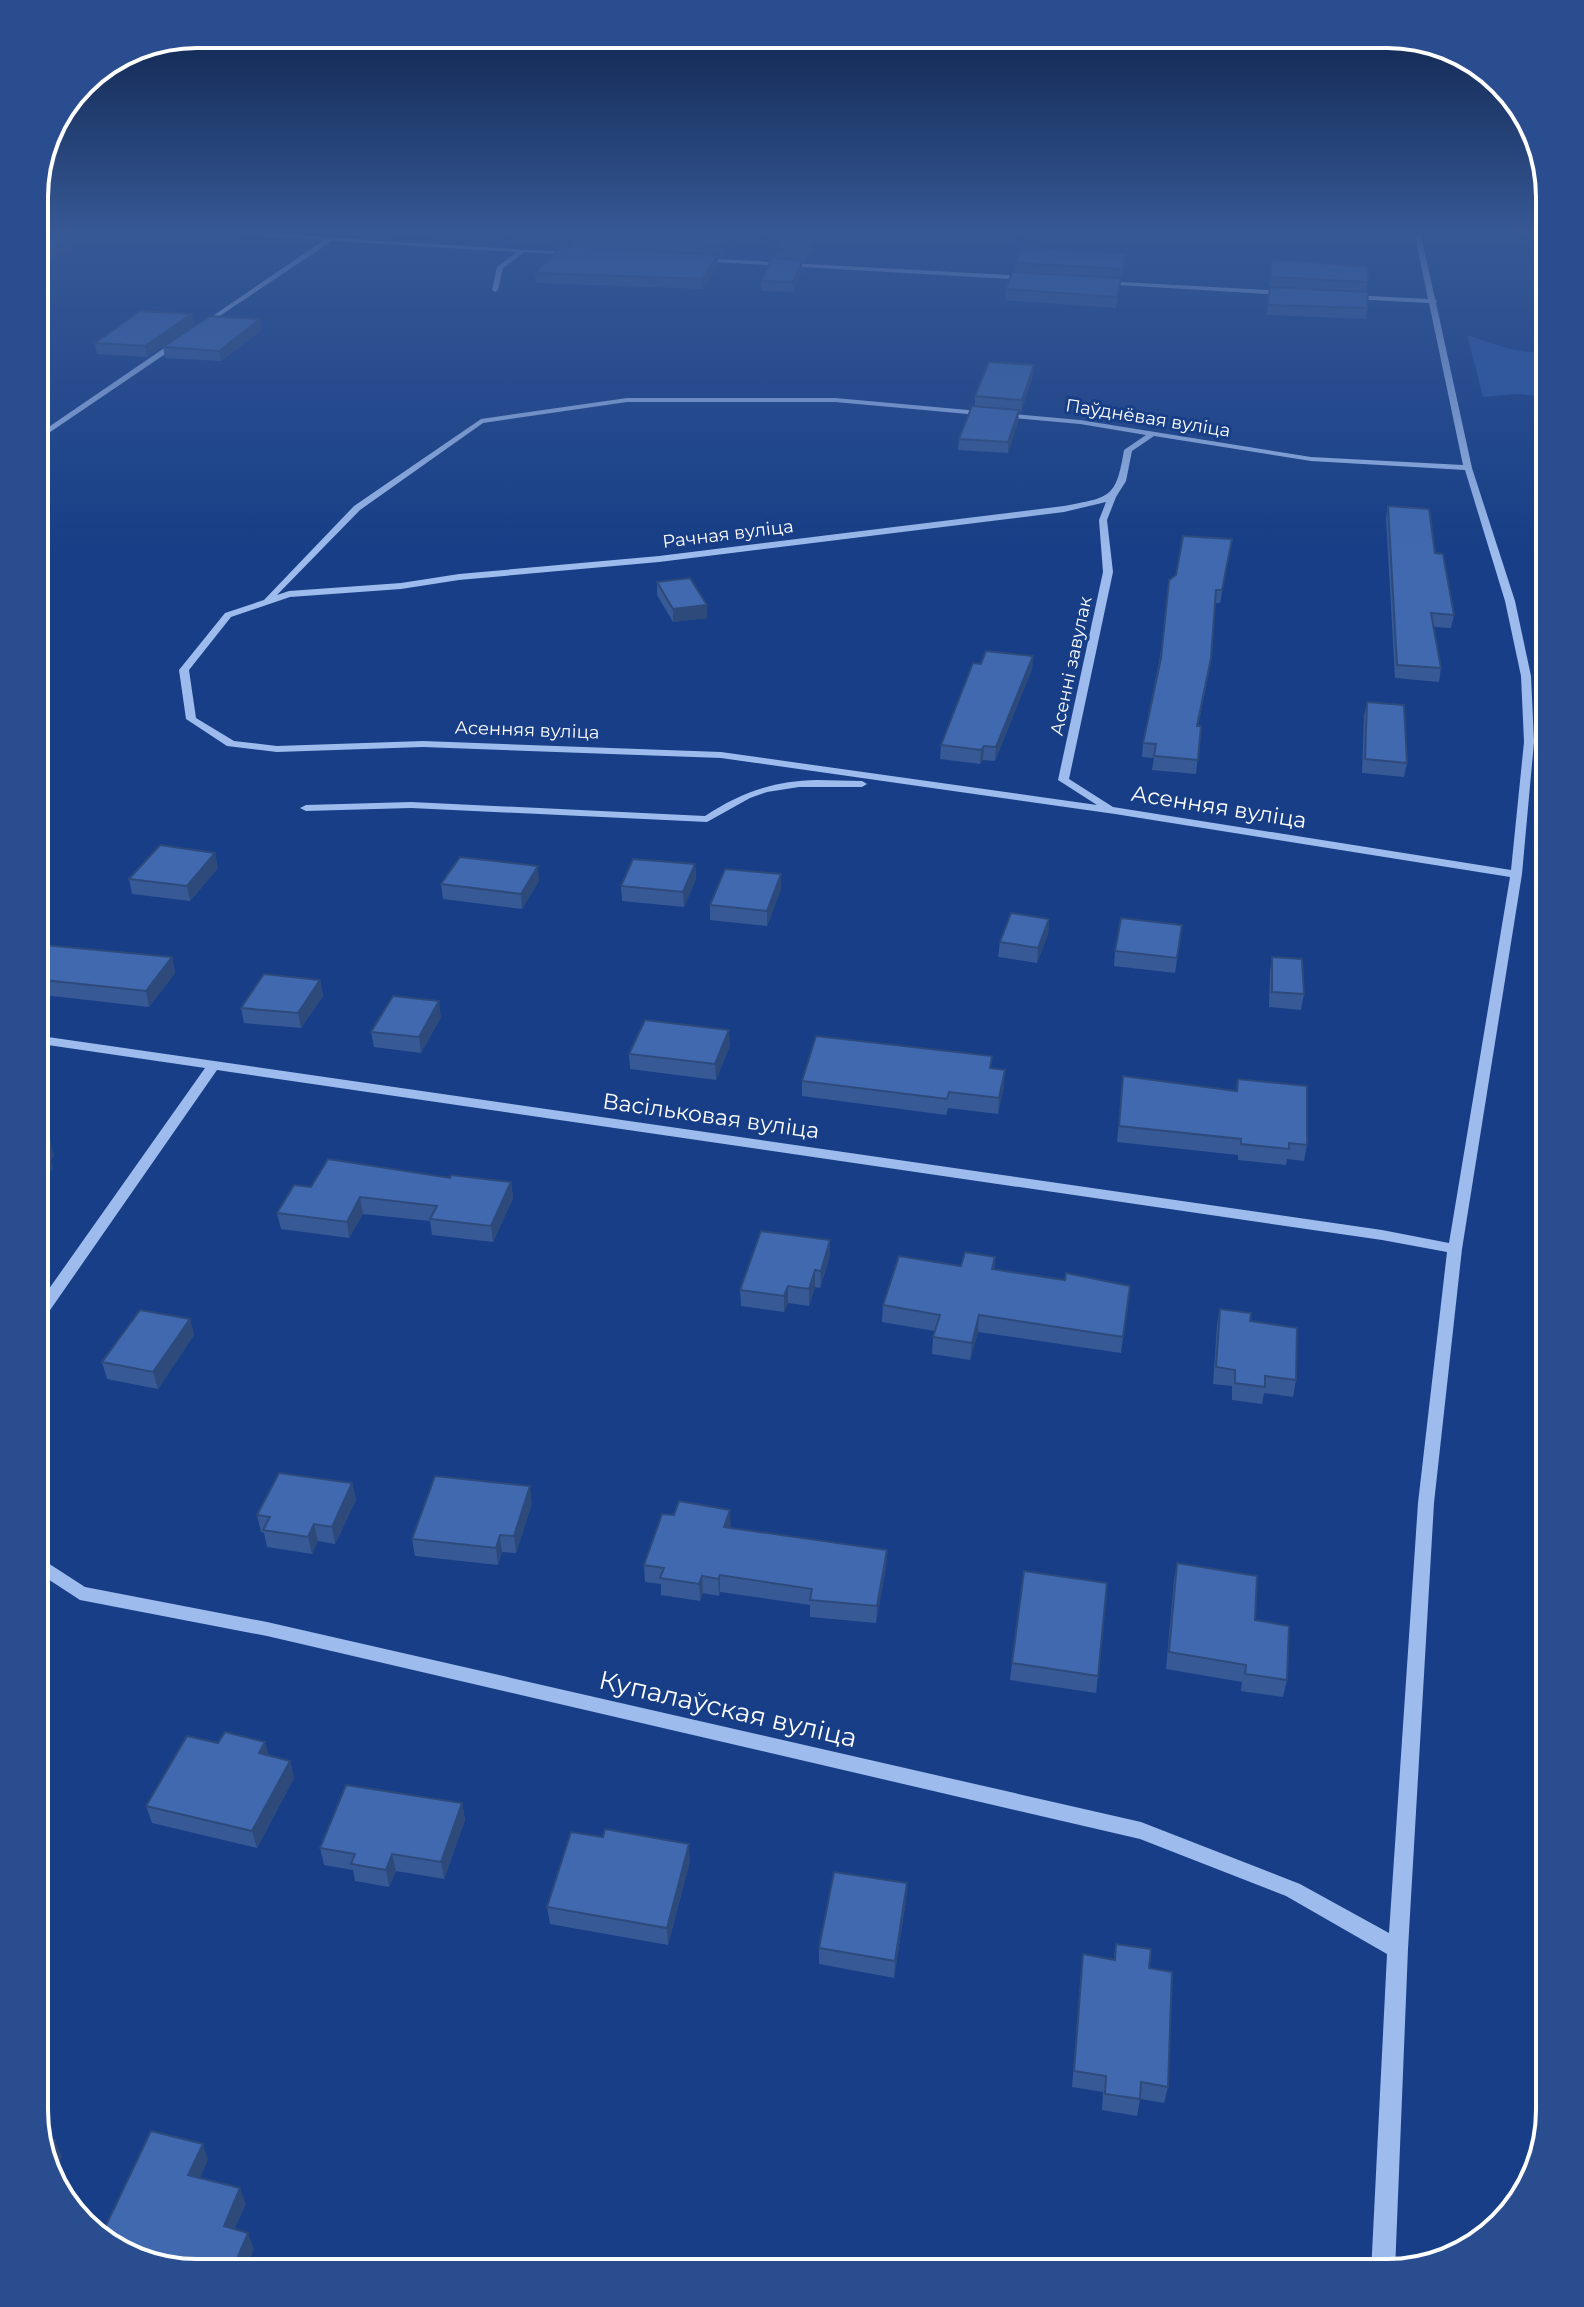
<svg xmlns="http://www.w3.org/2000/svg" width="1584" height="2307" font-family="Montserrat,sans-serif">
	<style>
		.green { fill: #2a57a4 }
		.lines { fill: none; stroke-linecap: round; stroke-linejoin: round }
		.minor { fill: #9dbbed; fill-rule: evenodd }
		.wall { fill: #375a97 }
		.shaded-wall { fill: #2d4a7b }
		.building { fill: #4069b0; stroke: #2d4a7b; stroke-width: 2 }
		.labels { text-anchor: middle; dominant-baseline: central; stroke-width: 6; stroke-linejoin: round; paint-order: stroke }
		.far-street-label { font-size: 18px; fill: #fff; stroke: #173e86 }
		.street-label { font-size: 22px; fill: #fff; stroke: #173e86 }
		.near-street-label { font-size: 26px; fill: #fff; stroke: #173e86 }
		.rim { fill: none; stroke: #fff; stroke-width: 4 }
	</style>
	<rect width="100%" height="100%" fill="#173e86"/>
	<polygon class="green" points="1467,335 1510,349 1550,355 1550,397 1517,394 1483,397"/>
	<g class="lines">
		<g class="minor">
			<polygon points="194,231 224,231 578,253 575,255 524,252 503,268 498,290 495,292 492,290 497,267 517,252 332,241 203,327 201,324 324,240"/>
			<path d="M1414,231H1420L1435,299L1437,301L1436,303L1472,468L1515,601L1531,676L1534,742L1522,874L1462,1249L1434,1503L1408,1949L1395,2271L1371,2273L1387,1954L1286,1896L1140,1839L267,1636L80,1600L34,1570V1554L85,1587L267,1622L1141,1822L1300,1884L1389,1933L1418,1503L1447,1252L1382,1240L217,1070L39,1326L34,1327V1310L205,1068L34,1043V1035L1382,1230L1449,1243L1510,877L1115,814L721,758L423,747L277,752L227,746L186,719L179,670L225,613L264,600L354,506L481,419L627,398H835L1080,420L1311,457L1463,465L1429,303L1350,299L1347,297L1350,295L1428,299ZM627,402H835L1080,424L1146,435L1124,450C1116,499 1110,497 1064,506L659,556L459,574L401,583L289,591L277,595L360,510L483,423ZM1154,436L1311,461L1465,470L1505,601L1521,676L1524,742L1511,870L1113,807L1069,779L1113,572L1107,520L1116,497L1126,481L1132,451ZM1106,502L1099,520L1103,572L1058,780L1097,805L721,752L423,741L277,746L234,741L196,718L189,670L231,617L290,597L401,589L459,580L659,562L1064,512Z"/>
			<polygon points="699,258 1026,276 1029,278 1026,280 697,261"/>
			<polygon points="1103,281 1286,291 1289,293 1286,295 1101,284"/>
			<polygon points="176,340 183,342 34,443 34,437"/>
			<path d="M817,780L862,781L867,784L862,787H799L767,792L750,798L707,822L411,808L306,811L300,808L306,805L411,802L705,816C741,792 774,781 817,780Z"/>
		</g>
	</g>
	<g class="wall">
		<polygon points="348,231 438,231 432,237"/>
		<polygon points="570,238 730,245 724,256 718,256 718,265 703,289 536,283 535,273 571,247"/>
		<polygon points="811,239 811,249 806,261 802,261 802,270 793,292 761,291 761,281 776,259 776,249"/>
		<polygon points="1015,263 1125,264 1122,279 1121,279 1116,308 1005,300 1006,289 1015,272"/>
		<polygon points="1270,269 1368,282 1366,292 1367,308 1366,319 1267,315"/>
		<polygon points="192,314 194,325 147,357 97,354 95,343"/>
		<polygon points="260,319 262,330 221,361 165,358 163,347"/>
		<polygon points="1033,375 1021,412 1019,412 1018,421 1008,453 958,450 959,439 975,406 975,396"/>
		<polygon points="1388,506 1435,553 1454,615 1451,628 1434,627 1441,668 1439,682 1395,678 1386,518"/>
		<polygon points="1232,539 1220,603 1215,603 1209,672 1198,726 1201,726 1196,774 1152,770 1154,758 1142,757 1143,743 1176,575"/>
		<polygon points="657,582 707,605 707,618 673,622 657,595"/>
		<polygon points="1033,656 1032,669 995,761 983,760 980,764 940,759 941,745 981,664"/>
		<polygon points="1367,702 1407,763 1404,777 1362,773 1364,716"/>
		<polygon points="695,864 696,879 684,907 622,901 621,886"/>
		<polygon points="218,868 190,901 132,894 129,879"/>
		<polygon points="539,881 522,909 443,899 441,884"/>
		<polygon points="781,889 767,926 710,920 710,905"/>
		<polygon points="1049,919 1048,934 1037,963 998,957 1000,942"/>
		<polygon points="1182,925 1175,973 1114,966 1115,951"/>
		<polygon points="34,944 172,957 175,973 149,1007 34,994"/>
		<polygon points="1272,957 1304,994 1301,1010 1269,1007 1270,972"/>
		<polygon points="320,980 323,996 301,1028 244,1023 241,1008"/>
		<polygon points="441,1017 421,1053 374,1047 371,1032"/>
		<polygon points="730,1045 716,1080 630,1069 629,1054"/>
		<polygon points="991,1068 1004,1086 998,1114 948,1108 946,1115 802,1096 802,1081"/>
		<polygon points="1123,1076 1236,1091 1238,1079 1307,1145 1304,1161 1287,1159 1286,1165 1238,1160 1238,1155 1117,1142"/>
		<polygon points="450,1178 511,1182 513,1198 493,1242 432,1235 430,1221 363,1214 349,1238 281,1229 277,1213 311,1187"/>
		<polygon points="830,1240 830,1256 820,1288 815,1287 809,1306 788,1303 784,1312 741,1306 740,1290"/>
		<polygon points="995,1257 994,1270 1065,1280 1130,1286 1121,1353 978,1332 970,1360 932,1354 933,1337 935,1331 882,1322 883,1305 961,1266"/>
		<polygon points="1220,1309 1250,1321 1296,1380 1293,1397 1264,1393 1262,1404 1232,1400 1232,1386 1213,1384 1217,1325"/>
		<polygon points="190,1319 194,1335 158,1389 107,1379 102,1362"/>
		<polygon points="352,1483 356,1500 335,1544 318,1541 312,1554 267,1547 264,1533 261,1532 257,1515"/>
		<polygon points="532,1503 516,1553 502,1552 498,1565 415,1556 412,1539"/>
		<polygon points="731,1527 730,1528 887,1550 886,1567 876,1623 810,1617 810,1605 720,1592 719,1596 703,1593 700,1601 661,1595 661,1584 645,1582 644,1565"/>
		<polygon points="1177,1563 1255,1620 1287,1680 1283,1697 1241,1691 1242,1682 1166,1669 1174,1580"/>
		<polygon points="1012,1663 1098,1676 1096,1693 1010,1680"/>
		<polygon points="269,1756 290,1761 294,1778 257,1848 152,1823 146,1806"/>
		<polygon points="462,1803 465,1820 444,1879 396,1871 389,1887 355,1881 353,1870 324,1865 320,1848"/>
		<polygon points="603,1837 690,1861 668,1945 550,1924 547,1907"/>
		<polygon points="907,1883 906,1900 894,1978 819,1964 819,1948"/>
		<polygon points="1116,1944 1149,1968 1168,2087 1164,2103 1140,2099 1137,2116 1102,2110 1103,2092 1072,2087 1081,1971 1083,1954 1114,1959"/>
	</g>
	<g class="shaded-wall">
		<polygon points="81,231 83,240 34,273 34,261"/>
		<polygon points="431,231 438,231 432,237"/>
		<polygon points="730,236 730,245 724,256 723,246"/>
		<polygon points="811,239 811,249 806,261 806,251"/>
		<polygon points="718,255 718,265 703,289 702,279"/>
		<polygon points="802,260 802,270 793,292 793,282"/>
		<polygon points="192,314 194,325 147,357 145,346"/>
		<polygon points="260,319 262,330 221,361 219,351"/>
		<polygon points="1034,365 1033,375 1021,412 1022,400"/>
		<polygon points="1019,410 1018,421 1008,453 1008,442"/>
		<polygon points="707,605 707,618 673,622 673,609"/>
		<polygon points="1033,656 1032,669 995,761 996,747"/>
		<polygon points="984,746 983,760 980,764 981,750"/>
		<polygon points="215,853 218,868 190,901 187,886"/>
		<polygon points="695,864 696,879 684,907 683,892"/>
		<polygon points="538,866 539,881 522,909 521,894"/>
		<polygon points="781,874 781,889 767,926 767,911"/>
		<polygon points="1049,919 1048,934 1037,963 1038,948"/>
		<polygon points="172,957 175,973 149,1007 146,991"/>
		<polygon points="320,980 323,996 301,1028 298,1013"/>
		<polygon points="439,1001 441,1017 421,1053 419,1037"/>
		<polygon points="729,1030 730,1045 716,1080 715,1064"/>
		<polygon points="1005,1070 1004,1086 998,1114 999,1098"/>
		<polygon points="50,1140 54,1156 51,1160 53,1168 34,1191 34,1169 41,1151"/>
		<polygon points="511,1182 513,1198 493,1242 491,1226"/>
		<polygon points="360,1197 363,1214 349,1238 347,1222"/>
		<polygon points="830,1240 830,1256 820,1288 821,1271"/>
		<polygon points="815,1270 815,1287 809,1306 809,1289"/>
		<polygon points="788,1286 788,1303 784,1312 784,1296"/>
		<polygon points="979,1315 978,1332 970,1360 972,1343"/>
		<polygon points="190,1319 194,1335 158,1389 153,1372"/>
		<polygon points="352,1483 356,1500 335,1544 332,1527"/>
		<polygon points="530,1486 532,1503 516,1553 514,1536"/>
		<polygon points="730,1510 731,1527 725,1544 724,1527"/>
		<polygon points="314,1524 318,1541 312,1554 308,1537"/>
		<polygon points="500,1535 502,1552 498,1565 496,1548"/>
		<polygon points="887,1550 886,1567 876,1623 877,1606"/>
		<polygon points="720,1575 720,1592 719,1596 718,1579"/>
		<polygon points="702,1576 703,1593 700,1601 699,1584"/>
		<polygon points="37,1726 43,1743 34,1758 34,1731"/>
		<polygon points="265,1742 270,1759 259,1753"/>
		<polygon points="290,1761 294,1778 257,1848 252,1831"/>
		<polygon points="462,1803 465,1820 444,1879 441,1862"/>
		<polygon points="689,1844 690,1861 668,1945 667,1928"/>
		<polygon points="392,1854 396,1871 389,1887 386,1870"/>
		<polygon points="907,1883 906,1900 894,1978 895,1961"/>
		<polygon points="55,2140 62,2157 52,2178 47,2158"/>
		<polygon points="203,2144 208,2160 194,2192 188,2175"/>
		<polygon points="240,2188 246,2204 229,2242 224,2226"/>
		<polygon points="248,2233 254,2249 244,2273 231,2273"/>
	</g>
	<g class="building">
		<polygon points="44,231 80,231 34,261 34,235"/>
		<polygon points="577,231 639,231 730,236 723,246 570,238"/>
		<polygon points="781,238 811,239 806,251 776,249"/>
		<polygon points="562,246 718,255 702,279 535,273"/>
		<polygon points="1021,248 1126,254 1123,269 1015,263"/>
		<polygon points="772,258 802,260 793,282 761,281"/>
		<polygon points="1272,259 1368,267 1368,282 1270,277"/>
		<polygon points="1012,272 1121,278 1117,297 1006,289"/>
		<polygon points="1270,287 1368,292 1367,308 1268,305"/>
		<polygon points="140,311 192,314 145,346 95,343"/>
		<polygon points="210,316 260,319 219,351 163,347"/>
		<polygon points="989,362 1034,365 1022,400 975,396"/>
		<polygon points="972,406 1019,410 1008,442 959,439"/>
		<polygon points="1388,506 1429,509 1435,553 1443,554 1454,615 1431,613 1441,668 1397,665"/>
		<polygon points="1183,536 1232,539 1222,590 1216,590 1211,658 1197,726 1201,726 1198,760 1154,756 1156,744 1143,743 1161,658 1169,580 1176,575"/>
		<polygon points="690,578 707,605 673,609 657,582"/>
		<polygon points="986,651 1033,656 996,747 984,746 981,750 941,745 973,663 981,664"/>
		<polygon points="1367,702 1404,705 1407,763 1365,759"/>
		<polygon points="160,845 215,853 187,886 129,879"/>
		<polygon points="460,857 538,866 521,894 441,884"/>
		<polygon points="633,859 695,864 683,892 621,886"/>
		<polygon points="725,869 781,874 767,911 710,905"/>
		<polygon points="1011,913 1049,919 1038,948 1000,942"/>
		<polygon points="1121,918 1182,925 1177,958 1115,951"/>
		<polygon points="34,944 172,957 146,991 34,979"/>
		<polygon points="1272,957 1302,959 1304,994 1272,992"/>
		<polygon points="264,974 320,980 298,1013 241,1008"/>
		<polygon points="393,996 439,1001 419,1037 371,1032"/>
		<polygon points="645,1020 729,1030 715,1064 629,1054"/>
		<polygon points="816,1036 992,1056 990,1068 1005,1070 999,1098 949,1092 947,1099 802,1081"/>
		<polygon points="1123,1076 1237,1091 1238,1079 1307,1086 1307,1145 1289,1143 1289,1149 1241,1144 1241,1139 1119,1126"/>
		<polygon points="34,1137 50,1140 41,1151 49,1152 34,1169"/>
		<polygon points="328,1159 450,1178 451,1175 511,1182 491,1226 430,1219 437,1206 360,1197 347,1222 277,1213 294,1185 311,1187"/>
		<polygon points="761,1231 830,1240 821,1271 815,1270 809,1289 788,1286 784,1296 740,1290"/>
		<polygon points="965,1252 995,1257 992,1269 1065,1280 1066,1273 1130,1286 1123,1337 979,1315 972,1343 933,1337 940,1315 883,1305 899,1256 961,1266"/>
		<polygon points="1220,1309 1251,1313 1250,1321 1297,1328 1296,1380 1265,1376 1265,1387 1235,1383 1235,1370 1216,1367"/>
		<polygon points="140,1310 190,1319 153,1372 102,1362"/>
		<polygon points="279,1473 352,1483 332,1527 314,1524 308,1537 263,1530 270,1517 257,1515"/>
		<polygon points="435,1476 530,1486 514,1536 500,1535 496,1548 412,1539"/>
		<polygon points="679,1501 730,1510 724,1527 887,1550 877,1606 810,1600 812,1589 720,1575 718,1579 702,1576 699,1584 660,1578 664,1568 644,1565 662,1514 674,1515"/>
		<polygon points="1177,1563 1257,1576 1255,1620 1289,1626 1287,1680 1245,1674 1246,1665 1169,1652"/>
		<polygon points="1024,1571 1107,1583 1098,1676 1012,1663"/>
		<polygon points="225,1732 265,1742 259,1753 290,1761 252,1831 146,1806 187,1736 218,1743"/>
		<polygon points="346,1785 462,1803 441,1862 392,1854 386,1870 351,1864 355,1854 320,1848"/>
		<polygon points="605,1829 689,1844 667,1928 547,1907 571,1832 603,1837"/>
		<polygon points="834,1872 907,1883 895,1961 819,1948"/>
		<polygon points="1116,1944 1151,1949 1149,1968 1172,1972 1168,2087 1141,2082 1140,2099 1105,2094 1106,2076 1074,2071 1083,1954 1115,1960"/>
		<polygon points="151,2131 203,2144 188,2175 240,2188 224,2226 248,2233 231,2273 187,2273 107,2246 100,2238"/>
		<polygon points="41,2138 55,2140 47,2158"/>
		<polygon points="462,2268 481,2273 460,2273"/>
	</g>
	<linearGradient id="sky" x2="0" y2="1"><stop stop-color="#0d224a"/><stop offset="0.42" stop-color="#365895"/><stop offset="1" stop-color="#365895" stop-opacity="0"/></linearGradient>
	<rect width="1584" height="554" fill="url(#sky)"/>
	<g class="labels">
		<g class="far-street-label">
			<text transform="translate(1148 418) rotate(9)">Паўднёвая вуліца</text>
			<text transform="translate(728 534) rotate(-7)">Рачная вуліца</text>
			<text transform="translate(1071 666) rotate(-78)">Асенні завулак</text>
			<text transform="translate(527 730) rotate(2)">Асенняя вуліца</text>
		</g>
		<g class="street-label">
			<text transform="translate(1219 807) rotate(9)">Асенняя вуліца</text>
			<text transform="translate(711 1116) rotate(8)">Васільковая вуліца</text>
		</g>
		<g class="near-street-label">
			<text transform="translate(728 1709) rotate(13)">Купалаўская вуліца</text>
		</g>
	</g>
	<path d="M0 0H1584V2307H0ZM197 48H1387A149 149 0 0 1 1536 197V2110A149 149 0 0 1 1387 2259H197A149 149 0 0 1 48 2110V197A149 149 0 0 1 197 48Z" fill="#2a4d90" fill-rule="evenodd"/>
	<path class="rim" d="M197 48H1387A149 149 0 0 1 1536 197V2110A149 149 0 0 1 1387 2259H197A149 149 0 0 1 48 2110V197A149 149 0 0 1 197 48Z"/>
</svg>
